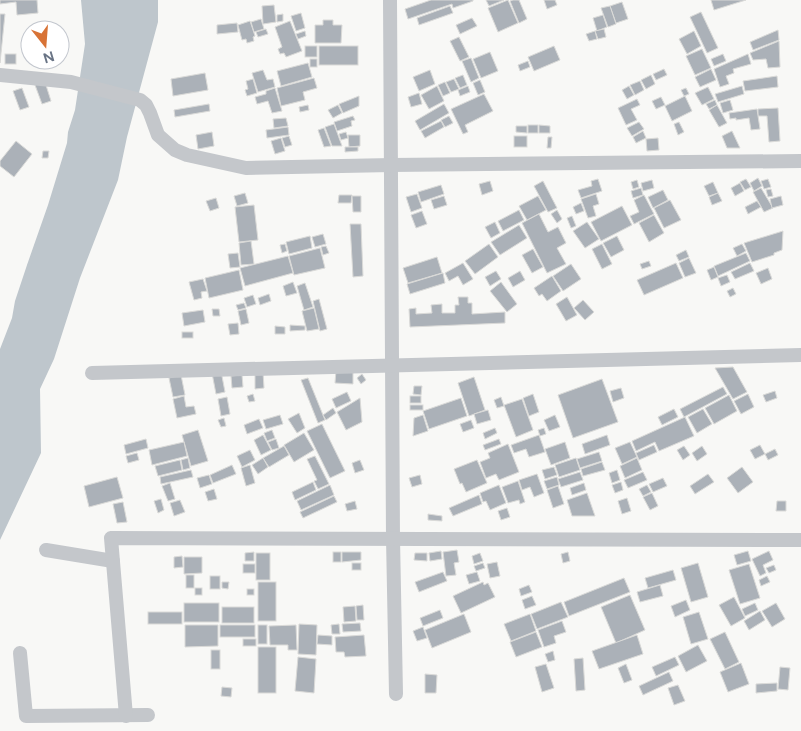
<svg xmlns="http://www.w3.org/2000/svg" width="801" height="731" font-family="Figtree,sans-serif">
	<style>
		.water { fill: #bec6cc }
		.building { fill: #abb1b8; stroke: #dadad8 }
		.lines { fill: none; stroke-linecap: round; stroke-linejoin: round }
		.street { stroke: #c4c7cb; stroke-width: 14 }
	</style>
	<rect width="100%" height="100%" fill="#f8f8f6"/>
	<polygon class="water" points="81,0 158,0 158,22 127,137 118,180 80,278 54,359 40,389 41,453 0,540 0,349 12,318 15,301 27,265 48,205 67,143 68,132 75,110 85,44"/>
	<g class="building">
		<polygon points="0,0 37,0 38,13 17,15 16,2 0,4"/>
		<polygon points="431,0 473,0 473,1 453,8 452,4 408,19 405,9"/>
		<polygon points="486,0 504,0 489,6"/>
		<polygon points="508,0 518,23 498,32 488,8"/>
		<polygon points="513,0 519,0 527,19 519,23 510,1"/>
		<polygon points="544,0 555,0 557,5 547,9"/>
		<polygon points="711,0 746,0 714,10"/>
		<polygon points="622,2 628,19 616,23 610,6"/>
		<polygon points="274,5 276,22 263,24 262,6"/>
		<polygon points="450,6 453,13 419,25 417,18"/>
		<polygon points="610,6 616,24 608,27 601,8"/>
		<polygon points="701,12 718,48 707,53 690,17"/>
		<polygon points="301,13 305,28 296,31 291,16"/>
		<polygon points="0,14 5,14 0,63"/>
		<polygon points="283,14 283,21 277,22 277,15"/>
		<polygon points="603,15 607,27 597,31 593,18"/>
		<polygon points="472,18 477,26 460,34 456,25"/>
		<polygon points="261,19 264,29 254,32 251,22"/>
		<polygon points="323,20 333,20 333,25 342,25 341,43 315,43 315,25 323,25"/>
		<polygon points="250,21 255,36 253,37 254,41 247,43 246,39 242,40 238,25"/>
		<polygon points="290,21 302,51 286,57 284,53 280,54 278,49 282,47 275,27"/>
		<polygon points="237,23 238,32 217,34 217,25"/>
		<polygon points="266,29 268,34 258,37 256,32"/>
		<polygon points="604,29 606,37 598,39 595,31"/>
		<polygon points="778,30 779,40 753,50 750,42"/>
		<polygon points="305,31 306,36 298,39 296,34"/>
		<polygon points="595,31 597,39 589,41 586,34"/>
		<polygon points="694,31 701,46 687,54 679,39"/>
		<polygon points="459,37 469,57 460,61 450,41"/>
		<polygon points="779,41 780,67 768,68 766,59 753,60 750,53"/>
		<rect x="305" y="46" width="12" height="11"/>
		<rect x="319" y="46" width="39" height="19"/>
		<polygon points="554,46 560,60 534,71 528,57"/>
		<polygon points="702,49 711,68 695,75 686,56"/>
		<polygon points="490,52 498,71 481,78 473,59"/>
		<rect x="5" y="54" width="11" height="10"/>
		<polygon points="723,54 726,61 714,66 711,59"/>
		<polygon points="748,54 751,64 733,69 734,73 726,76 729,84 720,87 714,69"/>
		<polygon points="471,58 479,78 471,82 462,61"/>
		<rect x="310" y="59" width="7" height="8"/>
		<polygon points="528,61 530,67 520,71 518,65"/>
		<polygon points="308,63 312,77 281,86 277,71"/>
		<polygon points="664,69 667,75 656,80 653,74"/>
		<polygon points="711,69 716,80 700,87 695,77"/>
		<polygon points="263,70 267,80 273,79 275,87 258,92 252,73"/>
		<polygon points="430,70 435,84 419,91 413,77"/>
		<polygon points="205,73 208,90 173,96 171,79"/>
		<polygon points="463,75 467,85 460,88 455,78"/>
		<polygon points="651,75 655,84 646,89 641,80"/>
		<polygon points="777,76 778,87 745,91 743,81"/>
		<polygon points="314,78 317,88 303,92 305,100 281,106 277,88"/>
		<polygon points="253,79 257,93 247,96 245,90 248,89 246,81"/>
		<polygon points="454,79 459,89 451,92 446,82"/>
		<polygon points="480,80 485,92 478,95 473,83"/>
		<polygon points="640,81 644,90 635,95 630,85"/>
		<polygon points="45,82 51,101 42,104 35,85"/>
		<polygon points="445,82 450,93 443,96 438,85"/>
		<polygon points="437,86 444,101 429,109 421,95"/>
		<polygon points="468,86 470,92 460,96 458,90"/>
		<polygon points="629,86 634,95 627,99 622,90"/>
		<polygon points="742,86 744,94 718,102 715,94"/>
		<polygon points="708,87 714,99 702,105 695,93"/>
		<polygon points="22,88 29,107 20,110 13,91"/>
		<polygon points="275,88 282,111 272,113 268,101 257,104 255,97 266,94 266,91"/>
		<polygon points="686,88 689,94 684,96 681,90"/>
		<polygon points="419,93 422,104 411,107 408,97"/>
		<polygon points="484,94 493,111 465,125 468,132 463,134 451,109"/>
		<polygon points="359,96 359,106 343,113 339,104"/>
		<polygon points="685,96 692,111 672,121 665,106"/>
		<polygon points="661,97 665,105 656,109 652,101"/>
		<polygon points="637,99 640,105 631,109 637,120 626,125 618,108"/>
		<polygon points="715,100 717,105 709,109 706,104"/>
		<polygon points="730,100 733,110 723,113 720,103"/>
		<polygon points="209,104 210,111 175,117 174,110"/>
		<polygon points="444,104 449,113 420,130 415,121"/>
		<polygon points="308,105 309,110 300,112 299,107"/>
		<polygon points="338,105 342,113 333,118 328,110"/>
		<polygon points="717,105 727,123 719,127 709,110"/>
		<polygon points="778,108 780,141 769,142 767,116 758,116 758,109"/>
		<polygon points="757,109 760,129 751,130 749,118 736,120 736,118 730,119 729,113"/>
		<polygon points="353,116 355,120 351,121 352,126 337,131 334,122"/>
		<polygon points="449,116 453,123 445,127 441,120"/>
		<polygon points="286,118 288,126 274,128 273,119"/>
		<polygon points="441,121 444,127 425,138 421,131"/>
		<polygon points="639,122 644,129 632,136 627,128"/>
		<polygon points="679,122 684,132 678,135 674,124"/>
		<polygon points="334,124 342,146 332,146 325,127"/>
		<rect x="528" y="125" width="10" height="8"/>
		<polygon points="539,125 550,126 550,133 539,133"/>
		<polygon points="516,126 527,126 527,133 516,132"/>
		<polygon points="288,127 289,135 267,138 266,130"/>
		<polygon points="324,128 331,146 324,147 318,130"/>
		<polygon points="643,131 646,138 636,143 633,137"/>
		<polygon points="732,131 740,148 727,148 722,136"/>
		<polygon points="212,132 214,146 198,149 196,135"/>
		<polygon points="346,132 348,138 341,140 339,134"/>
		<polygon points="348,135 360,135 360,146 349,147"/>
		<polygon points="289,136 292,145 285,147 282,138"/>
		<rect x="514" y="136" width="13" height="11"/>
		<polygon points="548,137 552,137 551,148 547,148"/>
		<polygon points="281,138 285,151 275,154 271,141"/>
		<polygon points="658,138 659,150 647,151 646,139"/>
		<polygon points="16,141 32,154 14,177 0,166 0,161"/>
		<polygon points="345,147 358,147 358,151 345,152"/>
		<polygon points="43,151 49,151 48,158 42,158"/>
		<polygon points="758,178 762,186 754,191 750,183"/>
		<polygon points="598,179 602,191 581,198 578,190 592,186 591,181"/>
		<polygon points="746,179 751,187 745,190 740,182"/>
		<polygon points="768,179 771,187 764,189 761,181"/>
		<polygon points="637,180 639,187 633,189 631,182"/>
		<polygon points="652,180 654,188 643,191 641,183"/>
		<polygon points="490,181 493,191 482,195 479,184"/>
		<polygon points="543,181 557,208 548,212 534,186"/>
		<polygon points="713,182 718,193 709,196 704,186"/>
		<polygon points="740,183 744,191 735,196 731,188"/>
		<polygon points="441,185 444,194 421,202 418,192"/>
		<polygon points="641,188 643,195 633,198 631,191"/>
		<polygon points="761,188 773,208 764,212 753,192"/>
		<polygon points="771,189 773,196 768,197 766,190"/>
		<polygon points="663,190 668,200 653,208 648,197"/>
		<polygon points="245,193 248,203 237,206 234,196"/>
		<polygon points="718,193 722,201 712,205 709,197"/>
		<polygon points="417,194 422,208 411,212 406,197"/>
		<polygon points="596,194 599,204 593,206 596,216 588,218 581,199"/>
		<polygon points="339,195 352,195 351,203 338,203"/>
		<polygon points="644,195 654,214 634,224 630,216 639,212 634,200"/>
		<polygon points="352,196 361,196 361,212 353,212"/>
		<polygon points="444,196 447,205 434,209 431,200"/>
		<polygon points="538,196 546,210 527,220 519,206"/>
		<polygon points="781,196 783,205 772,208 770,199"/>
		<polygon points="216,198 219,208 210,211 206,201"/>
		<polygon points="670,200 681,220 664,228 654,208"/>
		<polygon points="757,201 761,207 748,214 745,207"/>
		<polygon points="581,203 584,211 576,214 573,207"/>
		<polygon points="254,205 258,240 239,242 235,207"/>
		<polygon points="622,206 632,225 601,241 591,222"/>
		<polygon points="519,210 524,220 503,231 498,221"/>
		<polygon points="557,210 562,219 557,223 551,214"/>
		<polygon points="422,211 427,224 416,228 411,215"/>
		<polygon points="539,214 548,232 558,227 566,243 557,248 566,264 547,273 522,223"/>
		<polygon points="654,215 664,233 649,242 639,223"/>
		<polygon points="572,216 576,226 571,228 567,218"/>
		<polygon points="495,222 500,233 491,238 485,227"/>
		<polygon points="587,222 599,239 585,248 573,231"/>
		<polygon points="350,224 361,224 363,276 353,277"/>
		<polygon points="519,225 527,238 500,255 491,242"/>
		<polygon points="783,231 782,250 774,253 774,255 752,262 744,243"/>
		<polygon points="323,234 326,244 315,247 312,237"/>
		<polygon points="310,236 312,248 289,254 286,242"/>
		<polygon points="617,236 624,250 611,257 603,243"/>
		<polygon points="251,241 254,264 241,265 239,243"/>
		<polygon points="285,244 287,251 282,253 280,245"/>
		<polygon points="489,244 498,257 475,274 465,261"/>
		<polygon points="602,244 612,264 602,269 592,249"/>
		<polygon points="742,244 746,251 737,256 733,248"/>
		<polygon points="326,246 329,253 323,255 321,247"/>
		<polygon points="320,248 325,268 294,275 289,256"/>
		<polygon points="533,249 543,267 532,273 522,255"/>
		<polygon points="686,250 689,257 679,261 676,255"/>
		<polygon points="238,253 240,267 230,268 228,254"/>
		<polygon points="746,253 750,261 718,276 714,266"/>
		<polygon points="288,256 293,273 245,286 240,268"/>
		<polygon points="437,257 442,273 408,283 403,268"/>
		<polygon points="689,258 696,273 685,277 679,263"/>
		<polygon points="649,261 651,266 642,269 640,264"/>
		<polygon points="463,263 473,279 463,285 458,276 449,281 445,273"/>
		<polygon points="676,263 683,278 644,295 637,280"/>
		<polygon points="750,263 754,271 735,279 731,272"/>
		<polygon points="571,264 581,279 563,291 553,276"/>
		<polygon points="714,267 718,277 711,280 707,270"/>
		<polygon points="768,268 772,279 761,284 756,273"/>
		<polygon points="239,270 243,290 209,298 205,278"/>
		<polygon points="496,271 501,279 490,286 485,277"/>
		<polygon points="520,271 525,280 513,287 508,278"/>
		<polygon points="443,273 445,283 410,294 407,284"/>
		<polygon points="727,275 730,282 721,286 718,278"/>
		<polygon points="552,276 561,291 547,301 542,294 539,296 534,288"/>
		<polygon points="203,279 207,291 201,292 202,298 194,300 189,282"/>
		<polygon points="293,282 297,293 286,296 283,286"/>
		<polygon points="501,282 517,304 507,312 490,291"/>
		<polygon points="305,283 313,307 304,310 297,286"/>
		<polygon points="733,288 736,294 730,297 727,291"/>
		<polygon points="269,294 271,301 260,305 258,298"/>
		<polygon points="253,295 256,304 247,307 244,298"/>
		<polygon points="458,297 468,297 468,303 472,303 472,314 505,312 505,323 410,327 409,309 416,308 416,314 432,313 431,305 442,304 442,313 455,313 455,305 459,305"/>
		<polygon points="567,297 577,315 566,321 556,304"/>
		<polygon points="319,299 327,329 320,331 313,301"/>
		<polygon points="583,300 594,312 585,320 574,308"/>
		<polygon points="244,303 246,308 238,310 236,305"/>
		<polygon points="314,308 319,329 307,331 302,311"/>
		<polygon points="212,309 219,309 220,316 213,316"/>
		<polygon points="246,309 249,323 241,325 238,311"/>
		<polygon points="203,310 205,322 184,326 182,313"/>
		<polygon points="238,323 239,334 230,335 228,324"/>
		<polygon points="290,325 305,326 305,330 290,331"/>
		<polygon points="275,326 285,327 285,334 275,334"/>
		<rect x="182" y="332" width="11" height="6"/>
		<polygon points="733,367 747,392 733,399 715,368"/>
		<polygon points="336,370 353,371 353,384 335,383"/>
		<polygon points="221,371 225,392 216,394 212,373"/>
		<polygon points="255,372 263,372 264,388 255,389"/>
		<polygon points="362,374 366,380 361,384 357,378"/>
		<polygon points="181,375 185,395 173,397 169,378"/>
		<polygon points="242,375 243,387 232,388 231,376"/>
		<polygon points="474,377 485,410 469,416 458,383"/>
		<polygon points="308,378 325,420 318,423 301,380"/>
		<polygon points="602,379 618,422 573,438 558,395"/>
		<polygon points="414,386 422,386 421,395 413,394"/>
		<polygon points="723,387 727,394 684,417 680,409"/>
		<polygon points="621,388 624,398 613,402 610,391"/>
		<polygon points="775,391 777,398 766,402 763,395"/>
		<polygon points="347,392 351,401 336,408 332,399"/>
		<polygon points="253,394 255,401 249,402 247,396"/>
		<polygon points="533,394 539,412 529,416 523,398"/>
		<polygon points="748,394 754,407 741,414 734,401"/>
		<polygon points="729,395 737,411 714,424 705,408"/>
		<polygon points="184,396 186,407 194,406 196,414 177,418 173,399"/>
		<rect x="410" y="396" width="11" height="7"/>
		<polygon points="227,397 230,414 221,416 218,399"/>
		<polygon points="501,397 504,406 497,408 494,400"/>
		<polygon points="360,398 362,422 346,430 337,412"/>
		<polygon points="461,398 467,416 429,429 423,411"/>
		<polygon points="522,399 533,430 516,437 504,405"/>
		<rect x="410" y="405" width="13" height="5"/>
		<polygon points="333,408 336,413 326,420 323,415"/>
		<polygon points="674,409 678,417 662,425 658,417"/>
		<polygon points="703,409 712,424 697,433 688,417"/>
		<polygon points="488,410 491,420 477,424 474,414"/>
		<polygon points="299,413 305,428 297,433 288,419"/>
		<polygon points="280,415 283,424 266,429 263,420"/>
		<polygon points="423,415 428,431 413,436 414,418"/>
		<polygon points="555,415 560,427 549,431 544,420"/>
		<polygon points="685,417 694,436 659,451 655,442 636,451 632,441"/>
		<polygon points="224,418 226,426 221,427 218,420"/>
		<polygon points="259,419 263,428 247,434 244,425"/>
		<polygon points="471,420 474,428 463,432 460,424"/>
		<polygon points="322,424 345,471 330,478 307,431"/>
		<polygon points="495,428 497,433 485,439 483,433"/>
		<polygon points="544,428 546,434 540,436 538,430"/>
		<polygon points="198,430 208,461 191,466 182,435"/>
		<polygon points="272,430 275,438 267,441 264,433"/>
		<polygon points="304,433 314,450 294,462 284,445"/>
		<polygon points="263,435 271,450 261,455 254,440"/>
		<polygon points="539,435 545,452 529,457 526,449 514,453 511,445"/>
		<polygon points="607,435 610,445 585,454 582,444"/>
		<polygon points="146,439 148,448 126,454 124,445"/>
		<polygon points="276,439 279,448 272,450 268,442"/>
		<polygon points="499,439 501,444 485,450 483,445"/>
		<polygon points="184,442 187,456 152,465 149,450"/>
		<polygon points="565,442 570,458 551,465 545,449"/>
		<polygon points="630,442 637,457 622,464 615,448"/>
		<polygon points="508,444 519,472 499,480 496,474 486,478 480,462 490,458 488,453"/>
		<polygon points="654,445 657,452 639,460 636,453"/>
		<polygon points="760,445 765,454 755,459 750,450"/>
		<polygon points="284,446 289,455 269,467 263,458"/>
		<polygon points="684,446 690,455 683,460 677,450"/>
		<polygon points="702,446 707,454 697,461 692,453"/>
		<polygon points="775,449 778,455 768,460 765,454"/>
		<polygon points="250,450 255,460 242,467 237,456"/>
		<polygon points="599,452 602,461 580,468 577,459"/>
		<polygon points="137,453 139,460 128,463 126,456"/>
		<polygon points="315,456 329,484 318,489 314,481 317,480 307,459"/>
		<polygon points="188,458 190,468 183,470 181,460"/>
		<polygon points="263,458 268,467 258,474 252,465"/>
		<polygon points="576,458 580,470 559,477 555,465"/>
		<polygon points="637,458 642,470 625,478 620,466"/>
		<polygon points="180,460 182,470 158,476 155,466"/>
		<polygon points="360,460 364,470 355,473 352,463"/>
		<polygon points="477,460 487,483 466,492 462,483 460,484 454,469"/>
		<polygon points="602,462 605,470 583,476 581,469"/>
		<polygon points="232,465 236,474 213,483 210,475"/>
		<polygon points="250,465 255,483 246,486 241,468"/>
		<polygon points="554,467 557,475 545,479 542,470"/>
		<polygon points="742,467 753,482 738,493 727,478"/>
		<polygon points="191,470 193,477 161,484 160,477"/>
		<polygon points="617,470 620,480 612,483 609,473"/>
		<polygon points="580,472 583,480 561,487 558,479"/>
		<polygon points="643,472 647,480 628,488 624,480"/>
		<polygon points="537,474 544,493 534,497 530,487 522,490 519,480"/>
		<polygon points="708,474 714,482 695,494 690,486"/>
		<polygon points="209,475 212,484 200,488 197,478"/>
		<polygon points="420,475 422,484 412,487 409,478"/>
		<polygon points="117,477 123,498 89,507 84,486"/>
		<polygon points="557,477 559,485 547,489 544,481"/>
		<polygon points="663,478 667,486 653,492 649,484"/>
		<polygon points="518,481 525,502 520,504 519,500 508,503 502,487"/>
		<polygon points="313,482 316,490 295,500 292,492"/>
		<polygon points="621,482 623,490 615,493 612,485"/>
		<polygon points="170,483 175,499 168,501 162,486"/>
		<polygon points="584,483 586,490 572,495 570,488"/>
		<polygon points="330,485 334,495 301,510 297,501"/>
		<polygon points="499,485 506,503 490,510 486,501 483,502 480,493"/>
		<polygon points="647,485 651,492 643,496 639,489"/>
		<polygon points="558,486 564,504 553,508 547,490"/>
		<polygon points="214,489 217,499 208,501 205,492"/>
		<polygon points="587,493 595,516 572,516 567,500"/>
		<polygon points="652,493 658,506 650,510 643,497"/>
		<polygon points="479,495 482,504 453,516 449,508"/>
		<polygon points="334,496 337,502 303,518 300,512"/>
		<polygon points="627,498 631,511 622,514 618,501"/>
		<polygon points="161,499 164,510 158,513 154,501"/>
		<polygon points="180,500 185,512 174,516 170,503"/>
		<polygon points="355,501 357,509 347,511 345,504"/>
		<polygon points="777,501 786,501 786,511 776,511"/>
		<polygon points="123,502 127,522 117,523 113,504"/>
		<polygon points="507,508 510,517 501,520 498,511"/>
		<polygon points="428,514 442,516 442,521 428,520"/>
		<polygon points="457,550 459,562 454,563 456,575 446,576 443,552"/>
		<polygon points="441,551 442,559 430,561 429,553"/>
		<polygon points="748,551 751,561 737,565 734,555"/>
		<polygon points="769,551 773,560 763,565 766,573 760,576 752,559"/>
		<polygon points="254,552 254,561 245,561 245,553"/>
		<rect x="333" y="552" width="8" height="10"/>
		<polygon points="342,552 361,552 361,560 342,562"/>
		<polygon points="568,552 570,561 563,563 561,554"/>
		<rect x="256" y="553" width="14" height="27"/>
		<polygon points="415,553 427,553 427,561 414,560"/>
		<polygon points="480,553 483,561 474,564 472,556"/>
		<polygon points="182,556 183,567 174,568 174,557"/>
		<polygon points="184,557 202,557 202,573 184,574"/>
		<polygon points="497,562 500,576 490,578 487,564"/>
		<rect x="352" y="563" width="9" height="7"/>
		<polygon points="483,563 485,568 476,571 474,566"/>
		<polygon points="698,563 708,597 691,602 681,568"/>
		<rect x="243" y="564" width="12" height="9"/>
		<polygon points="749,564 760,598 740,604 729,570"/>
		<polygon points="774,565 776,570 769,573 766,568"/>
		<polygon points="673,570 676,580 648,588 645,578"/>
		<polygon points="443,572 447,581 419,592 415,582"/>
		<polygon points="477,572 480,581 469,584 466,575"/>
		<rect x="186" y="575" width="8" height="13"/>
		<rect x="210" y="576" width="10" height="13"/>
		<polygon points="767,576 770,582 761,586 759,580"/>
		<polygon points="624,578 630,592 569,616 564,602"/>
		<polygon points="222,582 229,582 228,589 222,588"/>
		<rect x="258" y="582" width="18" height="39"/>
		<polygon points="483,582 484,585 488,583 495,597 461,613 453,596"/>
		<polygon points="529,585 532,592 521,596 519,589"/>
		<polygon points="660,585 663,596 640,602 637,592"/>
		<rect x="195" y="588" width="7" height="7"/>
		<rect x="247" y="589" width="7" height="6"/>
		<polygon points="630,595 645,630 616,643 601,607"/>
		<polygon points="532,596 536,605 525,609 522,600"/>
		<polygon points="734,597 745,618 731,626 719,605"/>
		<polygon points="686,600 690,610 675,617 671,606"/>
		<polygon points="561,602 568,617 537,629 531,614"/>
		<rect x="184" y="603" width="35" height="19"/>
		<polygon points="755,603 758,610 745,616 742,609"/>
		<polygon points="776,603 785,619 772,627 762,611"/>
		<polygon points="363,605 364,620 357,620 356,606"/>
		<polygon points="355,606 356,621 344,622 343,607"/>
		<rect x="222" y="607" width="32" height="16"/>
		<polygon points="440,610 443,618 423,626 420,618"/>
		<polygon points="760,611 765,620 749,630 744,621"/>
		<rect x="148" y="612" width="34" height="12"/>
		<polygon points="699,612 708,639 691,644 683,617"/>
		<polygon points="464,614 471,632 432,648 425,630"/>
		<polygon points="530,614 536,631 511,641 504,624"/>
		<polygon points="562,621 566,632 554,636 556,643 544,647 538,630"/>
		<polygon points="360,623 361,631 343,632 342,624"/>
		<polygon points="299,624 317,625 316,655 298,654"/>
		<polygon points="339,624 340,634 332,634 331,625"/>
		<polygon points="185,625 218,625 218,646 185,647"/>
		<rect x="220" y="625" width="35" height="12"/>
		<rect x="258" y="625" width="9" height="19"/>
		<polygon points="296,625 297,650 288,650 288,645 270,645 269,626"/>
		<polygon points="423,627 427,638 417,641 413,631"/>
		<polygon points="536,632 542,647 516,657 510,642"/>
		<polygon points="725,632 739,662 725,669 710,639"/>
		<polygon points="318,635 332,636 332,645 317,644"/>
		<polygon points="364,635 366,656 345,657 344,652 336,652 335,637"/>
		<polygon points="637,635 643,654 599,669 592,651"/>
		<rect x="243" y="639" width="13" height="7"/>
		<polygon points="698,645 707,661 686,672 678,656"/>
		<rect x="258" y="647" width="18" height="46"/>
		<rect x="211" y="650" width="9" height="19"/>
		<polygon points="553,651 555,660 548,662 545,654"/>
		<polygon points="298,657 316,659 314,693 295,691"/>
		<polygon points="675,657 679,665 656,676 652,667"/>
		<polygon points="583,658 585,690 576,691 574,659"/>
		<polygon points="741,663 749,684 728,692 720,672"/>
		<polygon points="546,664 554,688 542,692 535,667"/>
		<polygon points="626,664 632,680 624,683 618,668"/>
		<polygon points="780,667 790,668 788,690 778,689"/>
		<polygon points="669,672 673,681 643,695 639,686"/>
		<polygon points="425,674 437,675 436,693 425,693"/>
		<polygon points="777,683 777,691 756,693 756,684"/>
		<polygon points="678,685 685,701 674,705 668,688"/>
		<polygon points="222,687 232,688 231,697 221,696"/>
	</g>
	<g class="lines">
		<g class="street">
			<polyline points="390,0 393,538 396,694"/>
			<polyline points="0,75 71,82 140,100 146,105 150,113 158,135 175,150 187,155 246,168 392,165 801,161"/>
			<polyline points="92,373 801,355"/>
			<polyline points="46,550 113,561"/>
			<polyline points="20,653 26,716 148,715"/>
			<polyline points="126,716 111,538 801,540"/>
		</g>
	</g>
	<g transform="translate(45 45) rotate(163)"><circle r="24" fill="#ffffff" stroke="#c3c7ce"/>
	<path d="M0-4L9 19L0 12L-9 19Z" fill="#d87336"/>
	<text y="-8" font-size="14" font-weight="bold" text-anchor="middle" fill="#697485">N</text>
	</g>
</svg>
